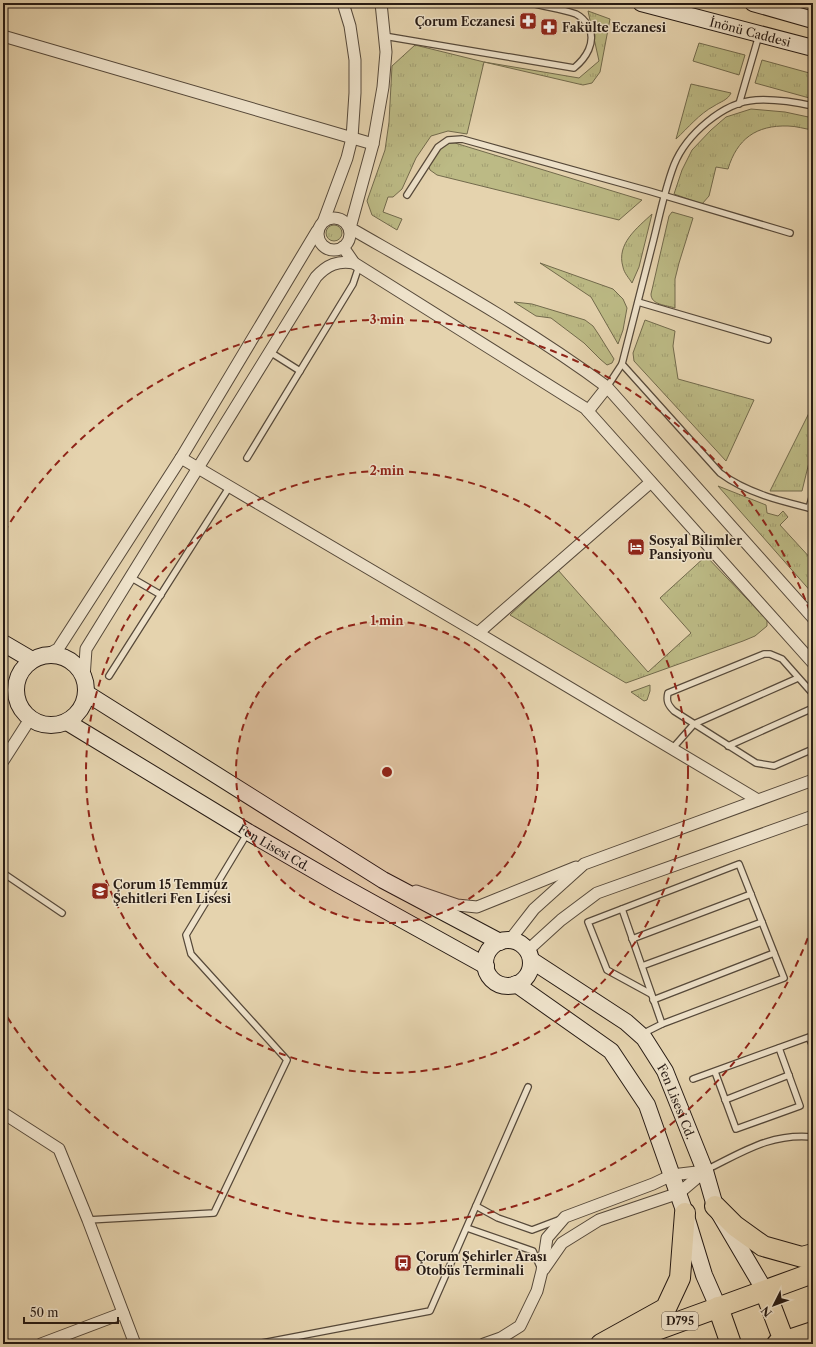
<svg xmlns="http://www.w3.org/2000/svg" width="816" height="1347" font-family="'Libre Caslon Text',serif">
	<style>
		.grass { fill: url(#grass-tufts); stroke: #726a4c }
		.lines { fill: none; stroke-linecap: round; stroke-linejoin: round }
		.lane-casing { stroke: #56493a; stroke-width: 8 }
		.street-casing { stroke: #56493a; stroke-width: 13 }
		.secondary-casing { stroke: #271b14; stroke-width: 18 }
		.highway-casing { stroke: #271b14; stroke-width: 22 }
		.lane { stroke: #eee2ca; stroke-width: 5.5 }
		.street { stroke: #eee2ca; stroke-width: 11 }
		.secondary { stroke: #eee2ca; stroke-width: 16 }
		.highway { stroke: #e5d3ae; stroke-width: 20 }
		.ring { fill: none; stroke: #8f2418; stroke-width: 2; stroke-dasharray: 7 5 }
		.labels { text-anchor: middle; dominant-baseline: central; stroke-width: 3; stroke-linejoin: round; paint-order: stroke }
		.shield { fill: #eee2ca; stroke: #63574b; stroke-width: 1 }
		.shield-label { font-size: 11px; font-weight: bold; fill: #271b14 }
		.poi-label { font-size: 12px; font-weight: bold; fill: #271b14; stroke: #eee2ca; text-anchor: start }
		.street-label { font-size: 12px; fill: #271b14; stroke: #eee2ca }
		.centre { fill: #8f2418; stroke: #eee2ca; stroke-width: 2 }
		.ring-label { font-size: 12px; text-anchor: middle; font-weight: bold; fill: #8f2418; stroke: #eee2ca; stroke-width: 3; stroke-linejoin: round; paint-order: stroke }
	</style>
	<defs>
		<pattern id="grass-tufts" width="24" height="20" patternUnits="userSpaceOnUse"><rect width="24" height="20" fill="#bcba85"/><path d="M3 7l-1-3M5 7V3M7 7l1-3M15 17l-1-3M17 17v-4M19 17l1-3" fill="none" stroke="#a29f72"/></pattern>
	</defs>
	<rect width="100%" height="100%" fill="#e5d3ae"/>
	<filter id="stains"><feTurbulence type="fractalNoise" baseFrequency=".005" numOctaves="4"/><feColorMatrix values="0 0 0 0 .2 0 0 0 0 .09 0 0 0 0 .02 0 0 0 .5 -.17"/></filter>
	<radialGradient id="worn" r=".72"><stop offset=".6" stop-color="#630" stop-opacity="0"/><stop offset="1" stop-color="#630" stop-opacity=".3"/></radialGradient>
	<g class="grass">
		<polygon points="588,11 610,19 600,72 592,83 583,85 484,62 467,134 448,131 431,136 416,158 402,189 393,197 388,197 383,212 402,219 397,230 372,215 367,201 385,150 389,122 392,66 415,45 484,62 579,78 599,61"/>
		<polygon points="699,43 745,55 739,75 693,61"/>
		<polygon points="762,60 813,74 813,99 755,83"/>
		<path d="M691,84L731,93C728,100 720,102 714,106C699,114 688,128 676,139Z"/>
		<path d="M751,109L785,112L813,118V130C805,129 796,126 788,126C756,125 737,139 728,169L716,167L709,196L702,204L674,194L682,170L692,150L711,130L726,117Z"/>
		<polygon points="455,143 642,200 619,220 437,175 430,170 428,165 443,144"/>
		<path d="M672,212L693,218L679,263L675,279V308C666,305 651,305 651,294L669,216Z"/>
		<path d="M652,214L639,267L632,283C629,278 624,273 623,267C616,244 637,228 652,214Z"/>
		<circle cx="334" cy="233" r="8"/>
		<polygon points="540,263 613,289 623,299 627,308 623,330 618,344 591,297"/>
		<polygon points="514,302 532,304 585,320 593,326 599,335 614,359 612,363 607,365 600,359 584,343 551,318 536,316"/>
		<polygon points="645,320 675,331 673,346 678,379 754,400 726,461 634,361 633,353"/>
		<polygon points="813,405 813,446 802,491 770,491"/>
		<polygon points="718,486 766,505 767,513 778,516 783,511 788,517 780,525 813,561 813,594"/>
		<polygon points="706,556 767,620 767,626 755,636 743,641 626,683 510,615 558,570 648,672 691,633 660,598"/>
		<polygon points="650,685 650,691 647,700 644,701 631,692"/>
	</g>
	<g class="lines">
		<defs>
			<g id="lane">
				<path d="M384,36L574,68C586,58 596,43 589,27C586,22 582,17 576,14C562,9 545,7 531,3"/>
				<polyline points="739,104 759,35"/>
				<path d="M813,106C795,102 775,99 756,100C723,102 686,135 674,165C664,191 659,219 652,246C642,286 632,325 622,364L720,473C747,493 780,501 813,509"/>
				<polyline points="407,195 438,147 448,140 462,139 649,191 790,233"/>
				<polyline points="638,302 768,340"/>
				<polyline points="270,352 300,371"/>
				<polyline points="607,387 622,364"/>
				<polyline points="247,458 353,284 359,266"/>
				<polyline points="809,508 813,494"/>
				<polyline points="130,577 161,595"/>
				<polyline points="109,676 230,486"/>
				<path d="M813,694L782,659L770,654H764L668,693C666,701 668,705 674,711L756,763L774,766L813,749"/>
				<polyline points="728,746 813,708"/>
				<polyline points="672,749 694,724 798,678"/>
				<polyline points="3,873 62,913"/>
				<polyline points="622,909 662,1024 642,1034"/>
				<polyline points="632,939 751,894"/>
				<polyline points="642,966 762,922"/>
				<polyline points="651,994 607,970 588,922 739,864 784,978 662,1024"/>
				<polyline points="653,1000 774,953"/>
				<polyline points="715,1072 736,1129 800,1106 779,1048"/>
				<polyline points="693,1079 809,1037 813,1047"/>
				<polyline points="725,1100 789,1075"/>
				<path d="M706,1170C743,1152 770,1133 813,1137"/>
				<polyline points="476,1206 498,1218 532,1230 561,1219"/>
				<polyline points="88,1220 214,1213 287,1060 191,954 186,935 247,834"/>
				<polyline points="467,1228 533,1251 541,1269"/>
				<polyline points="257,1344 430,1311 528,1087"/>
			</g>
			<g id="street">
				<path d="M381,3L386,52L383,87L373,144L350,228C437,278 526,327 607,387L813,618"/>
				<polyline points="3,36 373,144"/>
				<circle cx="334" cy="234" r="16"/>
				<polyline points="324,220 347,158 352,138 355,93 355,60 350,26 343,3"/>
				<polyline points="343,247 354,263 585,408 813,663"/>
				<polyline points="588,411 607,387"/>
				<polyline points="181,458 478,633 758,800"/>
				<polyline points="478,633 651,482"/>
				<polyline points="46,655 58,649 181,458 317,231"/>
				<path d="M84,678L86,649L316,277C327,265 338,260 354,263"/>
				<polyline points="3,761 30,719"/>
				<polyline points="416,891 457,905 477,907 576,867"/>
				<polyline points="510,940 534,909 584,864 813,780"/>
				<polyline points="527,951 561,920 597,893 813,816"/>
				<polyline points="3,1113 59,1149 88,1220 135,1344"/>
				<polyline points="544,1269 562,1243 599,1220 679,1193 705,1171"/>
				<polyline points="41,1344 123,1313"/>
				<polyline points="484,1344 501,1338 520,1326 537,1291 542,1271 547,1238 565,1217 653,1184 672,1175 705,1171"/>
			</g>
			<g id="secondary">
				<path id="s1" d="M641,3L813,48"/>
				<polyline points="753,3 813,20"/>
				<polyline points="3,643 32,660"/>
				<circle cx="51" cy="690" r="35"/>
				<polyline points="86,693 383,880 500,942"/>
				<path id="s2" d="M67,722L248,832L338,884L486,966"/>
				<circle cx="508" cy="963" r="23"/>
				<path id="s3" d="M531,960L626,1022L644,1038L665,1071L705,1171L715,1206L765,1291"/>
				<polyline points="516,984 611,1051 647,1105 685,1213 704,1275 718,1307"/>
			</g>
			<g id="highway">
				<polyline points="715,1206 735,1226 763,1246 802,1257 813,1254"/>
				<polyline points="765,1291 784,1341"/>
				<polyline points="718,1307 731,1344"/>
				<polyline points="601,1344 666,1308 680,1278 685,1213"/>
				<polyline points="618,1344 813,1273"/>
				<polyline points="777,1344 813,1332"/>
			</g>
		</defs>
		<use href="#lane" class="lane-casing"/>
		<use href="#street" class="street-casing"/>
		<use href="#secondary" class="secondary-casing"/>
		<use href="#highway" class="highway-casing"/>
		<use href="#lane" class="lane"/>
		<use href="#street" class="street"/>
		<use href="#secondary" class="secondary"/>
		<use href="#highway" class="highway"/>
	</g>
	<circle cx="387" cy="772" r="151" fill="#8f2418" fill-opacity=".12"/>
	<g class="ring">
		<circle cx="387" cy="772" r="151"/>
		<circle cx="387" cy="772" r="301"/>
		<path d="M812 927A452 452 0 0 1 4 1012M4 532A452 452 0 0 1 812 617"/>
	</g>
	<defs>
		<symbol id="pharmacy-square" viewBox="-11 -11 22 22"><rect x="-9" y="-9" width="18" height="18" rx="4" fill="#8f2418" stroke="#eee2ca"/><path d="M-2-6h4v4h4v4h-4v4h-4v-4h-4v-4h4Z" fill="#fff"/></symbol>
		<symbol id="hotel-square" viewBox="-11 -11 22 22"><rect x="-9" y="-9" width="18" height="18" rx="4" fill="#8f2418" stroke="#eee2ca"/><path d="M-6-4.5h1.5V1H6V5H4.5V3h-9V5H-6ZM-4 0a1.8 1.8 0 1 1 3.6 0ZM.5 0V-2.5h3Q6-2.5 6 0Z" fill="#fff"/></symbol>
		<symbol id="school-square" viewBox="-11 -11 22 22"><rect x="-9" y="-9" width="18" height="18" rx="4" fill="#8f2418" stroke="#eee2ca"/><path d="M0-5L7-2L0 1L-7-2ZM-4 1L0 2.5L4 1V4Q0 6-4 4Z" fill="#fff"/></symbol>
		<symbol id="bus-square" viewBox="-11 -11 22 22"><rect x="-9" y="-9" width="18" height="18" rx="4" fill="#8f2418" stroke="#eee2ca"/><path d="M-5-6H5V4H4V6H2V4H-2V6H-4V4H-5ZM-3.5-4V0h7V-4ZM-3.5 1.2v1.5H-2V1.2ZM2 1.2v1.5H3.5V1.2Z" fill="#fff"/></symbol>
	</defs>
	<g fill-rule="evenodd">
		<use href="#pharmacy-square" x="518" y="11" width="20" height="20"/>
		<use href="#pharmacy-square" x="539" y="17" width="20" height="20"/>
		<use href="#hotel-square" x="626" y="537" width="20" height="20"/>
		<use href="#school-square" x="90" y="881" width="20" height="20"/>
		<use href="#bus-square" x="393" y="1253" width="20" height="20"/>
	</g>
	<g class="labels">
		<rect class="shield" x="662" y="1312" width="36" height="18" rx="3"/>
		<g class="shield-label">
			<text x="680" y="1321">D795</text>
		</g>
		<g class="poi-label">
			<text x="515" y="21" text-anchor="end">Çorum Eczanesi</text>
			<text x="562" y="27">Fakülte Eczanesi</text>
			<text x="649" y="540">Sosyal Bilimler<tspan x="649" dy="14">Pansiyonu</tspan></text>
			<text x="113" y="884">Çorum 15 Temmuz<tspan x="113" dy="14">Şehitleri Fen Lisesi</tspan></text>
			<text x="416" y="1256">Çorum Şehirler Arası<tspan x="416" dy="14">Otobüs Terminali</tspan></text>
		</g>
		<g class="street-label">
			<text stroke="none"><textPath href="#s1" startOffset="113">İnönü Caddesi</textPath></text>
			<text stroke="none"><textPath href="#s2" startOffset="242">Fen Lisesi Cd.</textPath></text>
			<text stroke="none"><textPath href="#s3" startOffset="209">Fen Lisesi Cd.</textPath></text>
		</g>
	</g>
	<circle cx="387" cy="772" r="6" class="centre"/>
	<g class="ring-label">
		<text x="387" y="324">3 min</text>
		<text x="387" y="475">2 min</text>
		<text x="387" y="625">1 min</text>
	</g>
	<rect width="816" height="1347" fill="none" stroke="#e5d3ae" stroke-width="16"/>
	<rect x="4" y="4" width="808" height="1339" fill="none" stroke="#271b14" stroke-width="2"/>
	<rect x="8" y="8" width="800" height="1331" fill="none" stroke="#271b14"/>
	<g transform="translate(774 1305) rotate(228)" stroke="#eee2ca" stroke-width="3" paint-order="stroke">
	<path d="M0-3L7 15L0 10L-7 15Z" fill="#271b14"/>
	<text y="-6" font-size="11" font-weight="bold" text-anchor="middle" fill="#271b14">N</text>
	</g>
	<path d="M24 1317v6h94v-6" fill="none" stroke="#271b14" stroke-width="2"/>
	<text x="30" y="1317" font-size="12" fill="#271b14" stroke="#eee2ca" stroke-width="3" paint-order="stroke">50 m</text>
	<rect width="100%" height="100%" filter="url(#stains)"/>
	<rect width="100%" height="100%" fill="url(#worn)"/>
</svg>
